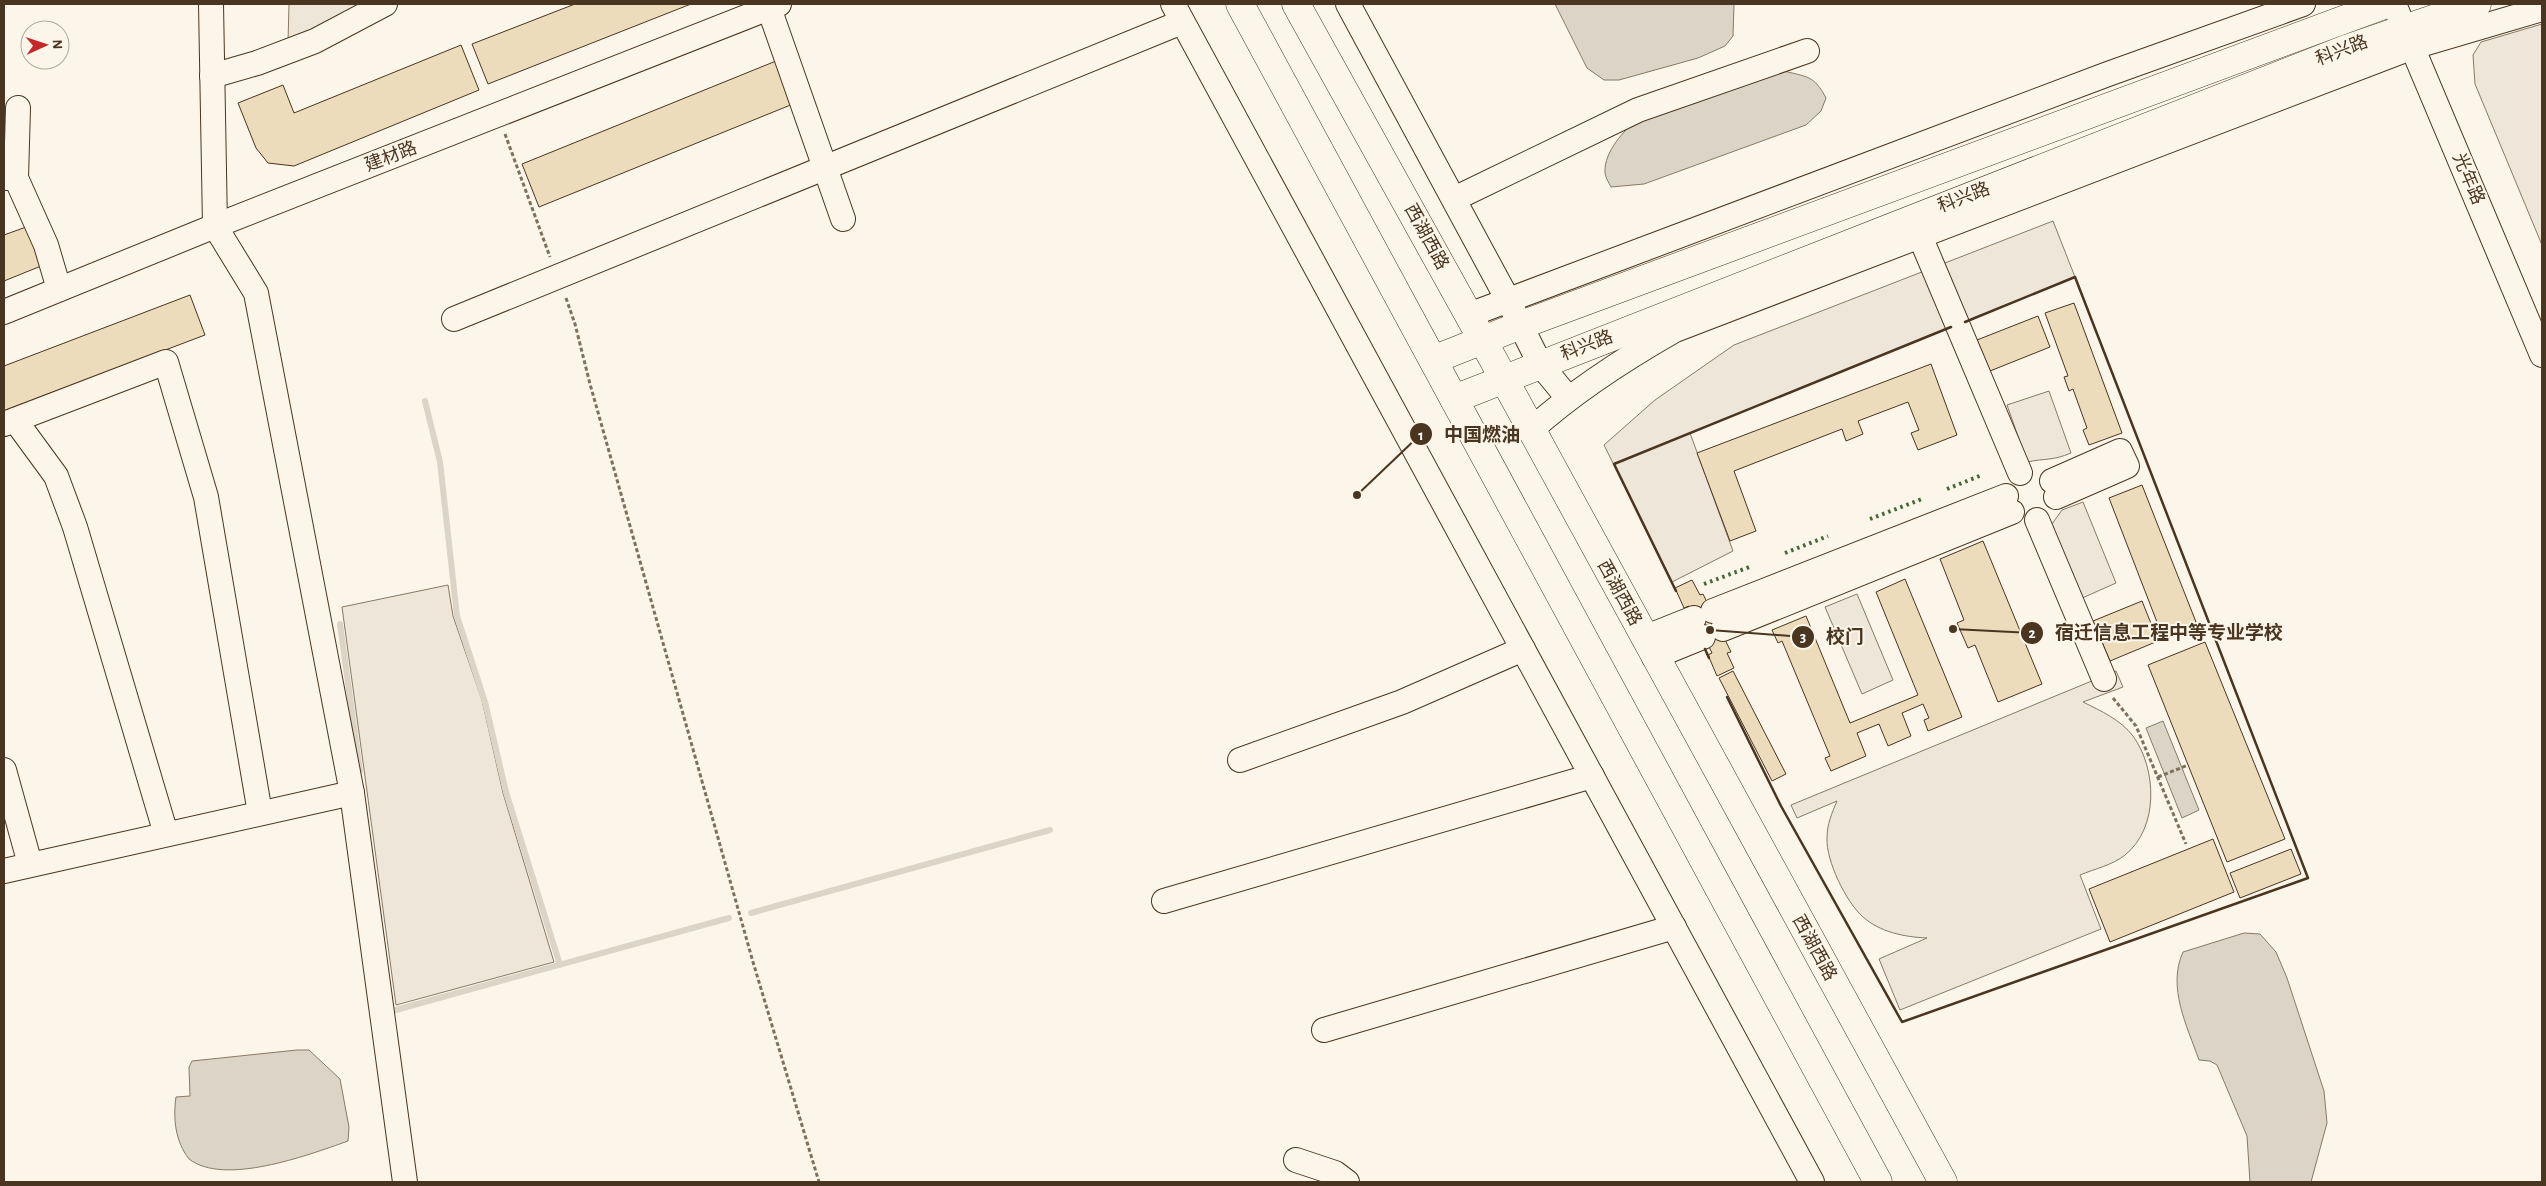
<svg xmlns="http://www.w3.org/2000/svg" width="2546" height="1186" font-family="'Alegreya Sans','Noto Sans SC',sans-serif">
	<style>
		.green { fill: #ede6d9; stroke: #887966 }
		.water { fill: #dcd4c6; stroke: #887966 }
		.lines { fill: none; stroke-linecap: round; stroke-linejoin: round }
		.stream { stroke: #dcd4c6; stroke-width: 6 }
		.building { fill: #ecdcbc; stroke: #4a3520 }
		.minor-casing { stroke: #4a3520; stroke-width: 26 }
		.major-casing { stroke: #4a3520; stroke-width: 29 }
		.path { stroke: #7f6f5c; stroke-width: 3; stroke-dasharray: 4 2.5; stroke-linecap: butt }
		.minor { stroke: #fbf6e9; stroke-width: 24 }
		.major { stroke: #fbf6e9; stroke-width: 28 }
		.hedge { stroke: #436837; stroke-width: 4; stroke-dasharray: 2.5 4; stroke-linecap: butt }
		.wall { stroke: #4a3520; stroke-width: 2.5 }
		.labels { text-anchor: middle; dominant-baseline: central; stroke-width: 4; stroke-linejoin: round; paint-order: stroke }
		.street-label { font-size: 18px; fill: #4a3520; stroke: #fbf6e9 }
		.leader { fill: none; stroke: #4a3520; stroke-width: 2 }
		.callout-dot { fill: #4a3520; stroke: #fbf6e9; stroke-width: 2 }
		.mark-label { font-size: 15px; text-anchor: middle; font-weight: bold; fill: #fff }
		.callout-label { font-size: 19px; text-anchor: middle; font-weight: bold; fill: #4a3520; stroke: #fbf6e9; stroke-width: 4; stroke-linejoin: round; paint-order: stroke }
	</style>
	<rect width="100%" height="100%" fill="#fbf6e9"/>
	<g class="green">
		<polygon points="289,4 367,4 288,43"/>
		<polygon points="2542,24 2542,245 2475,84 2473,55 2481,42"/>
		<polygon points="2053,221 2075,277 1690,433 1733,551 1672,582 1604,445 1655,400 1734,345"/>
		<path d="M2049,391L2071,453C2052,461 2046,458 2027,462L2007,405Z"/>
		<polygon points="2083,502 2116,583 2080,599 2052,524 2062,510"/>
		<polygon points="448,585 453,616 482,700 503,793 554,962 396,1005 342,607"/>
		<polygon points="1857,594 1893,680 1862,694 1825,607"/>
		<path d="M2116,671L2123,687L2083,702C2101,711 2121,720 2133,736C2157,769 2159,828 2125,855C2113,865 2094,869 2080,875L2101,929L1900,1010L1879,959L1927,938C1904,937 1880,932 1863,917C1846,902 1826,861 1827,838C1827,824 1832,813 1837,801L1797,818L1791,805Z"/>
	</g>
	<g class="water">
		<polygon points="1555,4 1734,4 1733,36 1725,46 1698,58 1619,80 1604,80 1587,68"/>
		<path d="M1784,71C1807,77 1814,75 1826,98L1821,111L1806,125L1644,184L1611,187C1609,183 1605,177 1605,172C1604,152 1624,130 1638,119Z"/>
		<polygon points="2163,721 2199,810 2182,818 2146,728"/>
		<path d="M2244,933L2260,934L2276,952L2287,978L2324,1091L2327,1123L2311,1182H2250L2247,1136L2217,1065L2210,1061L2199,1060C2187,1026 2167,987 2183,952Z"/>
		<path d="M297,1050H309L340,1079L349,1127L348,1141C306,1156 224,1186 189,1159C175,1141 173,1118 176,1097L190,1096L189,1067L192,1061Z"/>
	</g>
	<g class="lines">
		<g class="stream">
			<polyline points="425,401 440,462 457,616 485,702 506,792 560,965"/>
			<polyline points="340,624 360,771"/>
			<polyline points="751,913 1050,830"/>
			<polyline points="392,1011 729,918"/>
		</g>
	</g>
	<g class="building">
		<polygon points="575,4 691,4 488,84 472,44"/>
		<polygon points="461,45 479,90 294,166 268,163 256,148 238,103 283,85 294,113"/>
		<polygon points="776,61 793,104 539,207 522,164"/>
		<polygon points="26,227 41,266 4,281 4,235"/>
		<polygon points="190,295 205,335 4,411 4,366"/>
		<polygon points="2074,303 2122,433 2089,445 2083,430 2087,428 2073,389 2069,391 2064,377 2068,376 2045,313"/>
		<polygon points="2038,316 2050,347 1990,371 1977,340"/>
		<polygon points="1931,364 1957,435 1918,450 1911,433 1919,430 1908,402 1858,421 1863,434 1846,441 1842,429 1734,471 1756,531 1730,541 1697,453"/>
		<polygon points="2142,485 2196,622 2162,635 2109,498"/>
		<polygon points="1983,541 2042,684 1998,702 1975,645 1968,648 1957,623 1964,620 1940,559"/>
		<polygon points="1905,579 1962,717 1928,731 1924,720 1929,718 1923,704 1902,713 1911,736 1888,746 1879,724 1857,733 1866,756 1831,771 1825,758 1830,756 1782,641 1778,643 1772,630 1806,616 1850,723 1918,695 1876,592"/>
		<polygon points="1692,580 1700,595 1703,594 1731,652 1727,653 1734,668 1717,676 1708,655 1712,653 1689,606 1684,608 1675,588"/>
		<polygon points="2142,601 2158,641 2110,661 2093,621"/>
		<polygon points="2205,642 2285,839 2227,862 2148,665"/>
		<polygon points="1733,671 1786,774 1772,781 1719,678"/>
		<polygon points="2213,839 2234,892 2110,942 2089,889"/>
		<polygon points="2291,849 2301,874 2240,898 2230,873"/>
	</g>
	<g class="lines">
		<defs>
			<g id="minor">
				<polyline points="211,4 215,226 256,293 352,793 405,1182"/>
				<polyline points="1173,4 1812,1182"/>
				<polyline points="1348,4 1508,300 1540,364 1568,398"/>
				<polyline points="2394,4 2542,355"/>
				<polyline points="769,8 843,219"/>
				<polyline points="212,76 257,63 315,41 385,4"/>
				<polyline points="4,178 16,178 46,245 59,289"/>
				<polyline points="16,178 18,108"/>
				<polyline points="1454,199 1638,110 1807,51"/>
				<polyline points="1914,222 2020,473"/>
				<polyline points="4,312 215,226 779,4"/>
				<polyline points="1469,315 2108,74 2303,4"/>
				<polyline points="454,319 1182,22"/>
				<polyline points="15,420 56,476 75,527 166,834"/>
				<polyline points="4,424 166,362 206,497 260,813"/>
				<path d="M1530,431C1574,391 1624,359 1675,330L2413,47L2542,9"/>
				<polyline points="2052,481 2120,451 2127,466 2056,497"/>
				<polyline points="2037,520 2104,679"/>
				<polyline points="1713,611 2006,496"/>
				<polyline points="1723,629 2012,512"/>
				<polyline points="1644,638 1694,618"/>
				<polyline points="1654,657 1703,637"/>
				<polyline points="1240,760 1402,702 1523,649"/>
				<polyline points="4,770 30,864"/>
				<polyline points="4,871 352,793"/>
				<polyline points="1164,901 1592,776"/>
				<polyline points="1324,1030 1674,927"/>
				<polyline points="1296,1160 1335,1173 1347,1182"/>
			</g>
			<g id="major">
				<polyline points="1240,4 1878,1182"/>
				<polyline points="1296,4 1482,339 1943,1182"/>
				<polyline points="1435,359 1521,325 2386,4"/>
				<polyline points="1454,399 2346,49 2477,4"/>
			</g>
		</defs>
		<use href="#minor" class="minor-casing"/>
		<use href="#major" class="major-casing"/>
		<g class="path">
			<polyline points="505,134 550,257"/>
			<polyline points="566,298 575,324 590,384 753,962 819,1182"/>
			<polyline points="2113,698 2136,726 2186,844"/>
			<polyline points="2158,777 2188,765"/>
		</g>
		<use href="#minor" class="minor"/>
		<use href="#major" class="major"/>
		<g class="hedge">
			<polyline points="1947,489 1982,475"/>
			<polyline points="1870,519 1922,499"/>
			<polyline points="1785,553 1828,536"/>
			<polyline points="1704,584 1752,566"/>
		</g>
		<g class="wall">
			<polyline points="1676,591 1614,464 1951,327"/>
			<polyline points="1705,649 1709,658"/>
			<polyline points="1727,697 1781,806 1902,1022 2308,878 2075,277 1965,322"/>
		</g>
	</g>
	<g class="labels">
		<g class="street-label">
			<text transform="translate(2342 51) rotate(-21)">科兴路</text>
			<text transform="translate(391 157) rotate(-21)">建材路</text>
			<text transform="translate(2468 179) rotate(67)">光年路</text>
			<text transform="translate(1964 198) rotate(-21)">科兴路</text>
			<text transform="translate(1426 237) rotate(61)">西湖西路</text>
			<text transform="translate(1587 346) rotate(-21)">科兴路</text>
			<text transform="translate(1619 593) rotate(61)">西湖西路</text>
			<text transform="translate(1814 948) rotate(61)">西湖西路</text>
		</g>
	</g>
	<path class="leader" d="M1357 495L1421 434M1953 629L2032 633M1710 630L1803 637"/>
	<g class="callout-dot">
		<circle cx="1357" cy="495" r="5"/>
		<circle cx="1953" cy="629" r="5"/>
		<circle cx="1710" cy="630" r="5"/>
		<circle cx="1421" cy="434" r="12"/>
		<circle cx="2032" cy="633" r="12"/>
		<circle cx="1803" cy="637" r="12"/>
	</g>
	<g class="mark-label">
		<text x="1421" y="440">1</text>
		<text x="2032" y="638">2</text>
		<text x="1803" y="642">3</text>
	</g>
	<g class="callout-label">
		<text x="1482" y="441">中国燃油</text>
		<text x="2169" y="639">宿迁信息工程中等专业学校</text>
		<text x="1845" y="643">校门</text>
	</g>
	<rect width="2546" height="1186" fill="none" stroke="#4a3520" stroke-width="10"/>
	<g transform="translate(45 45) rotate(87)"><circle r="24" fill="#fbf6e9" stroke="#b4a999"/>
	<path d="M0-4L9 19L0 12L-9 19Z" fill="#c62828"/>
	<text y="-8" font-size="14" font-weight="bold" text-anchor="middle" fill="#4a3520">N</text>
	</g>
</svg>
